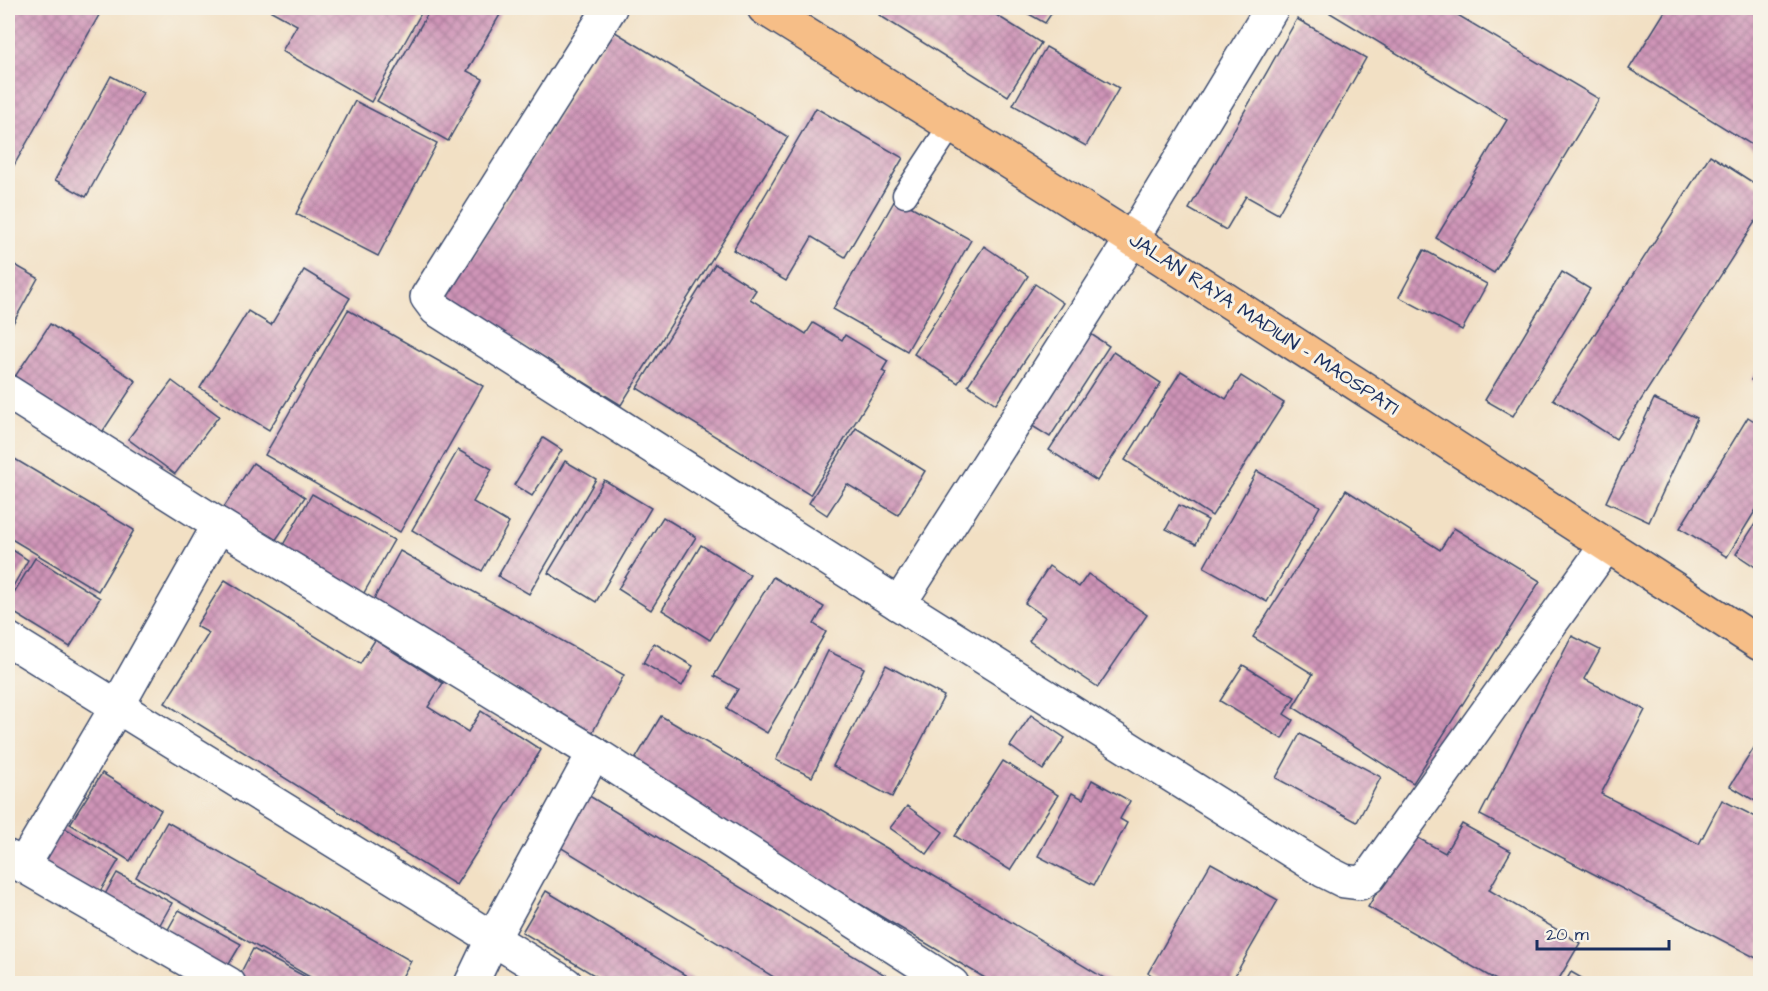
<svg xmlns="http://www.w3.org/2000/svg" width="1768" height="991" font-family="'Architects Daughter',sans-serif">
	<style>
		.building { fill: url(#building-cross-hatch) }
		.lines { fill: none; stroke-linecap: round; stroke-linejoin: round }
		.lane-casing { stroke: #3b4a6d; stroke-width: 27 }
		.street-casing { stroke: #3b4a6d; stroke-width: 36 }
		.highway-casing { stroke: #3b4a6d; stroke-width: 36 }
		.lane { stroke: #fff; stroke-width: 24 }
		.street { stroke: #fff; stroke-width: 33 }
		.highway { stroke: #f6be87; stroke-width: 33 }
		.labels { text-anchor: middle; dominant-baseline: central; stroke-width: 6; stroke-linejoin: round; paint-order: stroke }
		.street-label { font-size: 20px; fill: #1b2f5e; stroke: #f7f3e8 }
	</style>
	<defs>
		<pattern id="building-cross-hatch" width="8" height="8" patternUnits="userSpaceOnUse" patternTransform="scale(1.5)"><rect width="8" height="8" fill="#cf94b7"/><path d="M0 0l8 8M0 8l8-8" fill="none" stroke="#a77998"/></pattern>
	</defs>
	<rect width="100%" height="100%" fill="#f7f3e8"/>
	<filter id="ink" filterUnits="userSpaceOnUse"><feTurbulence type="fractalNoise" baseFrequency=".0167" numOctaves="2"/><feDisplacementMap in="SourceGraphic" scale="12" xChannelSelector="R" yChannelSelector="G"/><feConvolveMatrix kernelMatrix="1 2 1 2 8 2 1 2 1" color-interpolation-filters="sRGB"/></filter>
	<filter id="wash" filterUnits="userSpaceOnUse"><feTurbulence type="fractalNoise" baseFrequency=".008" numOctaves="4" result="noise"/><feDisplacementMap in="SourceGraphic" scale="24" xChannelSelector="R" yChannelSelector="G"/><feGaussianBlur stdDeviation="1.35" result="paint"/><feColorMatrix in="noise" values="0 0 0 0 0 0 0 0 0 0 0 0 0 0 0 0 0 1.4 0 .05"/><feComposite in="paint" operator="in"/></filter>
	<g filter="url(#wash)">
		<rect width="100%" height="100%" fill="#f2e0c4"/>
		<g id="blocks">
			<g class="building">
				<polygon points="8,8 103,8 13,167 8,164"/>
				<polygon points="266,8 424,8 371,102 282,51 297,25"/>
				<polygon points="431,8 504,8 467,71 483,79 448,141 377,101"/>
				<polygon points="884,8 985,8 1041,43 1008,96 879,15"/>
				<polygon points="1018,8 1055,8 1045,23"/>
				<polygon points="1322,8 1446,8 1599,99 1494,273 1436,238 1507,120"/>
				<polygon points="1667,8 1760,8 1760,150 1629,69"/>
				<polygon points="1297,19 1366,58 1278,214 1246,196 1226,230 1189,209"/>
				<polygon points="612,30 788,137 621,405 446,297"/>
				<polygon points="1046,47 1119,88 1086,146 1013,105"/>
				<polygon points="111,76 143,93 86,197 55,180"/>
				<polygon points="355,101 437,143 378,256 296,214"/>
				<polygon points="816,108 903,158 845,257 812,237 786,281 733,250"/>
				<polygon points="1710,155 1760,187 1760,214 1616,439 1553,399"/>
				<polygon points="896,198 971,240 907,351 833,309"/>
				<polygon points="984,246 1028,276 958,383 914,354"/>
				<polygon points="1424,250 1487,284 1462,330 1399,297"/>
				<polygon points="8,261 38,278 8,332"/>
				<polygon points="715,264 756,290 750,299 806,334 813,323 842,340 845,335 888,361 882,371 886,373 810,495 637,388"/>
				<polygon points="304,270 350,298 269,430 200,388 248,311 271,325"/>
				<polygon points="1562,272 1590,289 1513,416 1485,400"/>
				<polygon points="1035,284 1063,303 996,404 968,385"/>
				<polygon points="348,310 483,386 400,532 265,455"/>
				<polygon points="50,324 136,381 99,437 12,381"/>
				<polygon points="1080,327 1109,346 1050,437 1021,419"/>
				<polygon points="1113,352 1161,383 1097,481 1049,450"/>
				<polygon points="1760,365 1760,385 1751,380"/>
				<polygon points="1181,371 1226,399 1241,376 1284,403 1212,516 1125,460"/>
				<polygon points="172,381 219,416 175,474 128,439"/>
				<polygon points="1654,399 1697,418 1649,522 1606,502"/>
				<polygon points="1748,417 1760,425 1760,503 1727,557 1680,528"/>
				<polygon points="856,428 925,471 898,515 847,484 827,515 809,503"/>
				<polygon points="543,438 562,450 532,496 514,485"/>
				<polygon points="458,450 492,469 473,502 509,523 482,571 412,530"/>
				<polygon points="8,455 134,530 98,591 8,537"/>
				<polygon points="565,461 596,479 529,594 498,576"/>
				<polygon points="253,463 305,497 273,544 222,510"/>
				<polygon points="1257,471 1320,506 1267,602 1204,567"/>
				<polygon points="604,480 651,508 596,602 548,573"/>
				<polygon points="1346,490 1440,550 1454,528 1540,581 1413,783 1293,707 1313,674 1253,637"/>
				<polygon points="312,494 394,540 361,598 279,552"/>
				<polygon points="1179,505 1208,520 1196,544 1166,529"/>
				<polygon points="1760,516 1760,570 1736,554"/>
				<polygon points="663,517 696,537 651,610 618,589"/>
				<polygon points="701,545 750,575 710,640 662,610"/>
				<polygon points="8,547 28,560 8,595"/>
				<polygon points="400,551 624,675 592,733 369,608"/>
				<polygon points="35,558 100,598 70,647 8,609 8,602"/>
				<polygon points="1049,566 1079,587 1088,574 1147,615 1098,687 1029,641 1045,617 1025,603"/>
				<polygon points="773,577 824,607 814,624 826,632 767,733 726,709 738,689 714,676"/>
				<polygon points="225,580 360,664 375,640 443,683 428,707 468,732 481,711 541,750 456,885 165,703 209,633 196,626"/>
				<polygon points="1572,636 1600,650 1584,679 1645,710 1601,794 1699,844 1722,800 1760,819 1760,960 1480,815"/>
				<polygon points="654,643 693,666 682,686 643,663"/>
				<polygon points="828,651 864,668 812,777 776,760"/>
				<polygon points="886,665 944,696 892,797 833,766"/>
				<polygon points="1243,665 1295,697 1284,714 1293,720 1282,739 1220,701"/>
				<polygon points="1031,715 1065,738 1043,770 1010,746"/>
				<polygon points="661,716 924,870 1114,984 995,984 892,923 630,768"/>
				<polygon points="1300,734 1381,777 1357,822 1276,778"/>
				<polygon points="1759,740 1760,741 1760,804 1730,786"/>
				<polygon points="1003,761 1058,795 1010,870 955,836"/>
				<polygon points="102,773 161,810 130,861 70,824"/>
				<polygon points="1092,780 1130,801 1120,819 1127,823 1094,885 1038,856 1072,793 1083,799"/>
				<polygon points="586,794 900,984 785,984 555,844"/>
				<polygon points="907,806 943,832 927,854 890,828"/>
				<polygon points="167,822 411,961 398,984 322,984 136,877"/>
				<polygon points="1462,824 1511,851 1489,890 1580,943 1556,984 1503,984 1368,907 1411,834 1445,853"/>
				<polygon points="63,827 119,860 95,900 39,867"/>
				<polygon points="1211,863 1278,900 1230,984 1166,984 1148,973"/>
				<polygon points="117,873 172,903 154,935 99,905"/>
				<polygon points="546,891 626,939 700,984 609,984 522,932"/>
				<polygon points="179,910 241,944 222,976 161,942"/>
				<polygon points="253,949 319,984 235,984"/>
				<polygon points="1571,972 1592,984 1564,984"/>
			</g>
		</g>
	</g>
	<g filter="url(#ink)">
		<use href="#blocks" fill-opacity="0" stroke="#3b4a6d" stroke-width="1.5"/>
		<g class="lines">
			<defs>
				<polyline id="lane" points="905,195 951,125"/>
				<g id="street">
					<polyline points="610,8 427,297 436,309 899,604 1132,239 1272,8"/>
					<polyline points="8,392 219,525 594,753 952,984"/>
					<polyline points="899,604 1324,871 1344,881 1360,883 1369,877 1606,546"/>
					<polyline points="8,639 566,984"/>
					<polyline points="8,857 229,984"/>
					<polyline points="23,866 118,705 219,525"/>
					<polyline points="471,984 493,938 594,753"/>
				</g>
				<polyline id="highway" points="764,8 1132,239 1760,644"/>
			</defs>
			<use href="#lane" class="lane-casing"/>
			<use href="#street" class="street-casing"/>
			<use href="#highway" class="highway-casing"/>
			<use href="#lane" class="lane"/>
			<use href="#street" class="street"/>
			<use href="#highway" class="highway"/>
		</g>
	</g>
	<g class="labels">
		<g class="street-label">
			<text transform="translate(1264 324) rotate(33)">JALAN RAYA MADIUN - MAOSPATI</text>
		</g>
	</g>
	<rect width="1768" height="991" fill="none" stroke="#f7f3e8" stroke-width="30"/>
	<path d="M1537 940v9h132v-9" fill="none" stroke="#1b2f5e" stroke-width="3"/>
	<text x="1546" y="940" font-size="18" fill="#1b2f5e" stroke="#f7f3e8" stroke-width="4.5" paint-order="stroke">20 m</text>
</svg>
